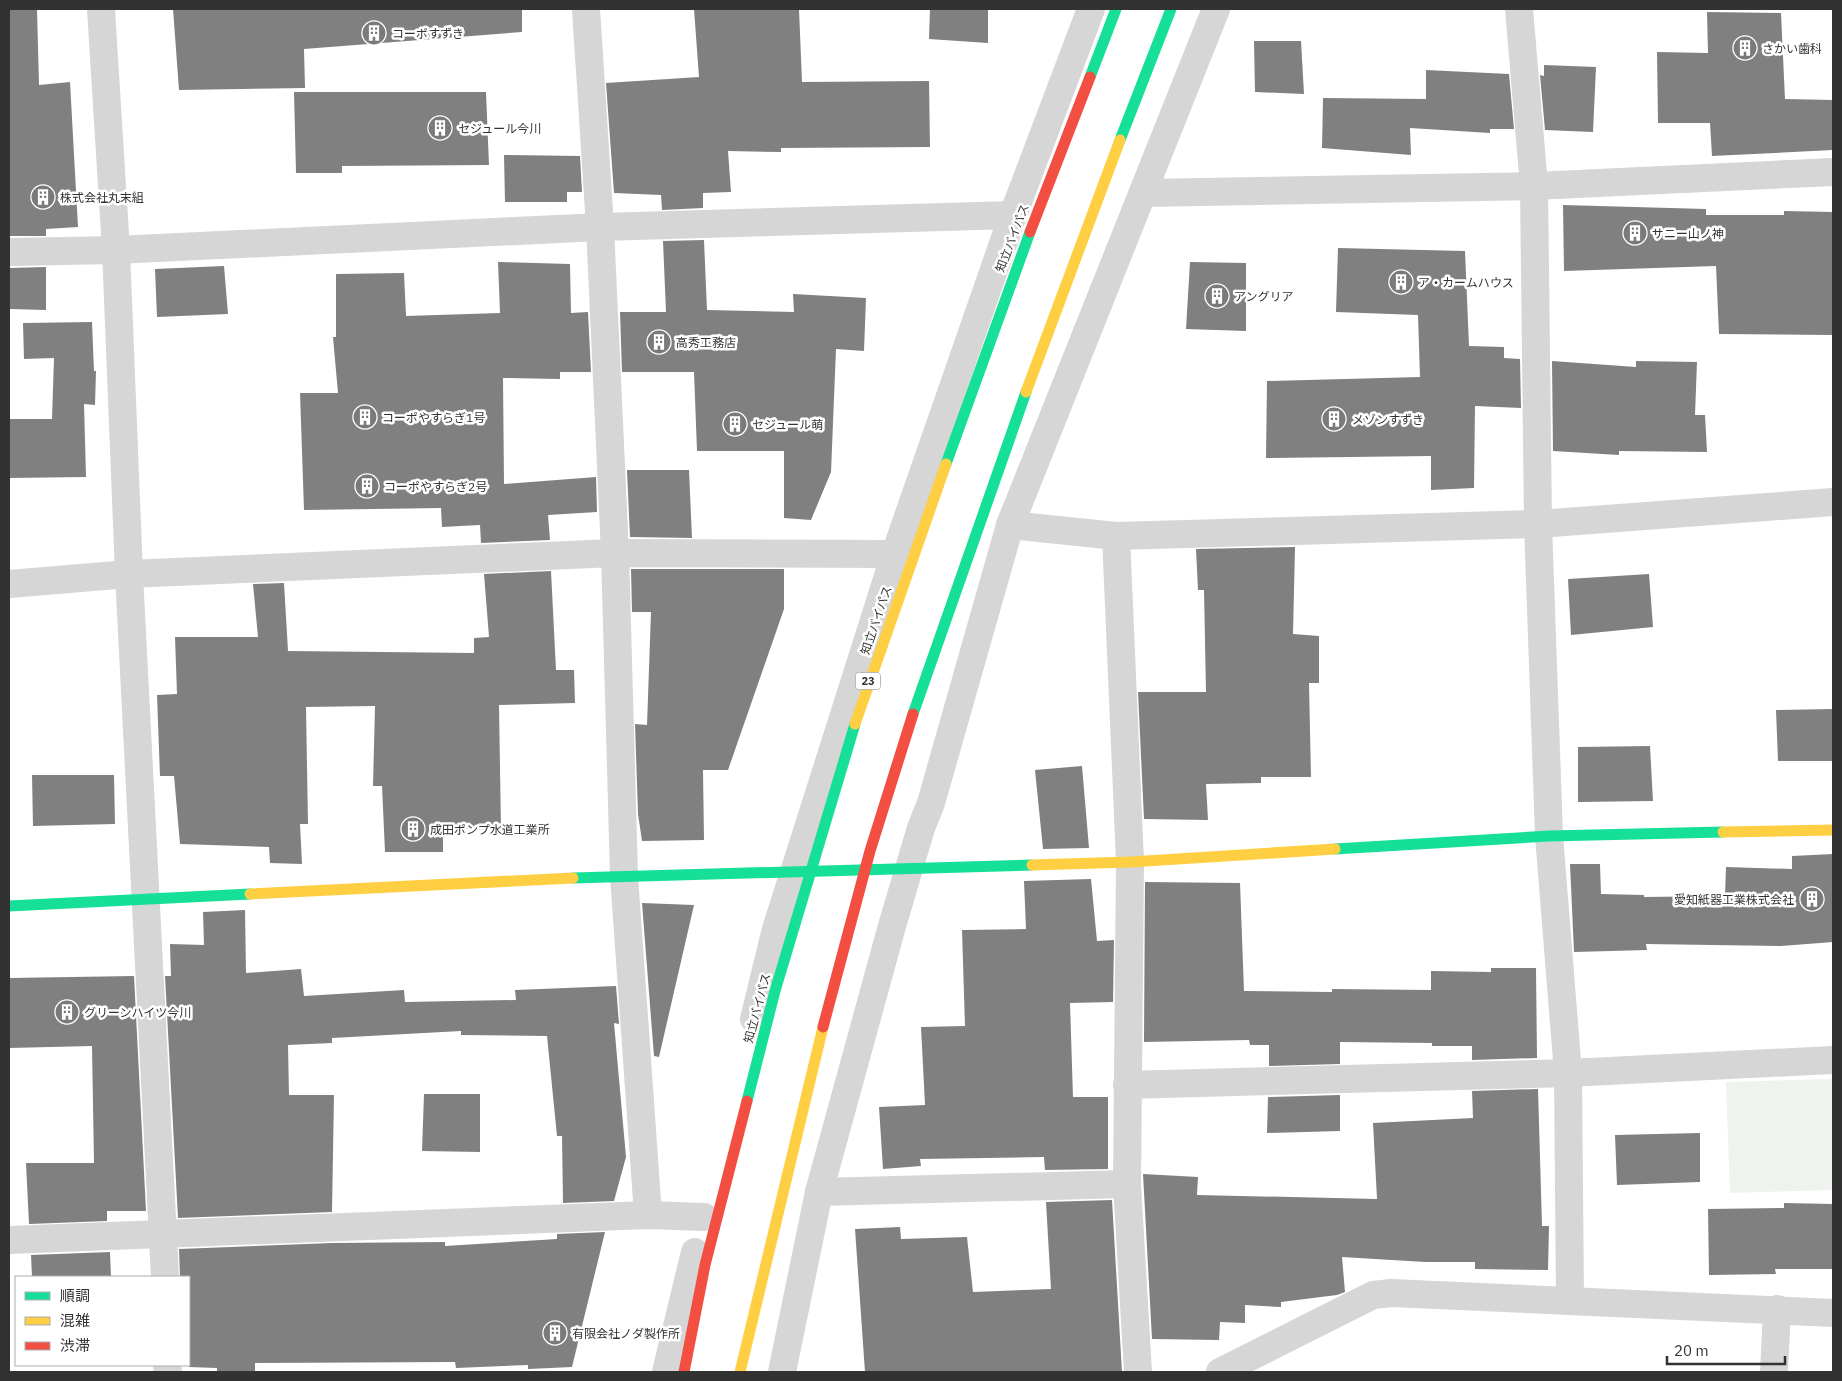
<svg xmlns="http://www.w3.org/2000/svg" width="1842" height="1381" font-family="'IBM Plex Sans','Noto Sans JP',sans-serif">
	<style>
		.green { fill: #eff3ed }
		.building { fill: #808080 }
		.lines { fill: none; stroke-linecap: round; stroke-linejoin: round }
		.street { stroke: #d6d6d6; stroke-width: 28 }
		.fast { stroke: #16e098; stroke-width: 11 }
		.slow { stroke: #ffcf43; stroke-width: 11 }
		.jam { stroke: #f24e42; stroke-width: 11 }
		.labels { text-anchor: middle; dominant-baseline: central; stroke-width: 5; stroke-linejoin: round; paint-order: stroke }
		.shield { fill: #fff; stroke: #707070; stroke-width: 1 }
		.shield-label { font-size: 11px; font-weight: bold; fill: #323232 }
		.poi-label { font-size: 12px; fill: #323232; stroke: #fff; text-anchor: start }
		.street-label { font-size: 12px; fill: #323232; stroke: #fff }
	</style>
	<rect width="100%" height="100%" fill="#fff"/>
	<polygon class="green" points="1833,1079 1833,1190 1730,1193 1726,1082"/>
	<g class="building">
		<polygon points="9,9 37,9 39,85 70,82 78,227 46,229 46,236 9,236"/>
		<polygon points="173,9 522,9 522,32 304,49 305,88 179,90"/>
		<polygon points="694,9 799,9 802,82 929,81 930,147 781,148 781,152 728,151 731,192 703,193 703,208 662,210 661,195 614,193 606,83 699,77"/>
		<polygon points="930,9 988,9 988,43 929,39"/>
		<polygon points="1707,12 1781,13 1785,99 1833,100 1833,150 1712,156 1710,123 1658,123 1657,52 1708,53"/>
		<polygon points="1254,41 1301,41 1304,94 1255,92"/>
		<polygon points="1544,65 1596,67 1593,132 1545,130 1540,75 1544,76"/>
		<polygon points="1426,70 1509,74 1514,129 1490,129 1490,133 1410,128 1411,155 1322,148 1323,98 1426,99"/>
		<polygon points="294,92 486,92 489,165 342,166 342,173 296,173"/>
		<polygon points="504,155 580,156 582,192 567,192 567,202 505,202"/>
		<polygon points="1563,205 1706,209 1706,215 1784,215 1784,211 1833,212 1833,335 1719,334 1716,266 1564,271"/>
		<polygon points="704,240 707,310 794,312 793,294 866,298 864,351 836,349 831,472 811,520 784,518 784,451 697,451 694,372 622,372 620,312 666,312 663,241"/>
		<polygon points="1338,248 1465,251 1469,346 1504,347 1504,358 1520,359 1521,408 1475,406 1474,488 1431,490 1431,456 1266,458 1267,381 1420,377 1418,315 1336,312"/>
		<polygon points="498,262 570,264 571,313 588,312 591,372 560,372 560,379 503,378 504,484 596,477 597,512 548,515 550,540 481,543 480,525 442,527 441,508 304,510 300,393 338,393 333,337 336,337 336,274 404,273 406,316 500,313"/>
		<polygon points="1190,262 1246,263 1246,331 1186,329"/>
		<polygon points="224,266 228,314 157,317 155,269"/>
		<polygon points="46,267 46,310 9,309 9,268"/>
		<polygon points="92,322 94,371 96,371 95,405 84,404 86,477 9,478 9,419 52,419 54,358 24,359 23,323"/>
		<polygon points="1552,361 1636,367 1636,361 1697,362 1695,415 1705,415 1707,452 1619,451 1619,455 1553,451"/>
		<polygon points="627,470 689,470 692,538 630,537"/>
		<polygon points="1295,547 1293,634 1319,636 1319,683 1309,683 1311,777 1261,777 1261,783 1206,784 1208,820 1144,819 1138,692 1206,692 1204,590 1198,590 1196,549"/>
		<polygon points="631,569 784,569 784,609 728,770 703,770 704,840 642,841 638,814 635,724 647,725 651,612 632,612"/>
		<polygon points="551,571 556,670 574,670 575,703 499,705 501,830 443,828 443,852 385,852 382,786 373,786 375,706 306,707 308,824 300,824 302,864 270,863 269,847 180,844 174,776 160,776 157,695 177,694 175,637 258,637 253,584 284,583 288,651 474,653 474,638 489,637 484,574"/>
		<polygon points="1649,574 1653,627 1571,635 1568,579"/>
		<polygon points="1833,709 1833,761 1778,761 1776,710"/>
		<polygon points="1650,746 1653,801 1578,802 1578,747"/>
		<polygon points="1082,766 1089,848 1043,849 1035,770"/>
		<polygon points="32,775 114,775 115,824 33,826"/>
		<polygon points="1833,854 1833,942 1781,946 1646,944 1647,950 1574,952 1570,864 1600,864 1601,894 1644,895 1644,897 1725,896 1726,867 1792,869 1792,856"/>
		<polygon points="1091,879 1097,941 1114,940 1113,1002 1070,1003 1073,1097 1108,1097 1108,1169 1045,1170 1044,1157 920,1159 921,1166 883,1169 879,1107 925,1105 921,1027 965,1026 962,930 1026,929 1024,881"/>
		<polygon points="1145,882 1240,883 1244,991 1332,992 1332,989 1431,990 1431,971 1491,972 1491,968 1536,968 1537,1058 1472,1060 1472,1046 1432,1046 1432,1043 1340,1042 1340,1064 1269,1066 1269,1045 1250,1045 1249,1040 1144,1042"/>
		<polygon points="642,903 694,905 659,1057 654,1056"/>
		<polygon points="245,910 246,973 301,969 304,996 404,990 405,1002 516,1000 515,990 616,986 619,1024 614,1023 626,1157 614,1201 563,1203 562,1136 557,1136 547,1036 461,1035 461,1031 332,1038 332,1043 288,1045 289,1095 334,1095 332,1212 178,1218 165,976 171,976 170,944 204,945 203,912"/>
		<polygon points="134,976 146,1211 107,1211 107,1221 29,1224 26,1163 94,1163 92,1046 9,1048 9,978"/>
		<polygon points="1538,1089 1542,1226 1549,1226 1548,1270 1475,1269 1475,1262 1425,1262 1342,1257 1345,1292 1337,1295 1281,1302 1281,1307 1245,1305 1245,1323 1220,1322 1219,1340 1152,1339 1143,1174 1198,1177 1197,1195 1377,1199 1373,1123 1473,1118 1472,1091"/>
		<polygon points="424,1094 480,1094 480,1152 422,1151"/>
		<polygon points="1340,1095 1340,1131 1267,1133 1268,1097"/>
		<polygon points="1700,1133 1700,1182 1617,1185 1615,1135"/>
		<polygon points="1112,1200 1122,1372 865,1372 855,1229 900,1227 901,1239 967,1237 973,1292 1051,1289 1046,1202"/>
		<polygon points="1784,1203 1833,1204 1833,1269 1775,1269 1776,1274 1709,1275 1708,1209 1784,1208"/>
		<polygon points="605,1232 572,1367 528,1369 528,1365 456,1368 455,1362 255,1363 255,1372 217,1372 217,1368 189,1367 189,1277 180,1277 179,1249 332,1243 445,1242 445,1246 557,1239 557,1234"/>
		<polygon points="110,1252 111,1277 32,1277 31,1255"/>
	</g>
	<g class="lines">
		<g class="street">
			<polyline points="101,9 116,250 129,574 165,1277"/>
			<polyline points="586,9 600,227 615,553 624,876 648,1215"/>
			<polyline points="1519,9 1534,186 1538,524 1549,836 1568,1073 1570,1299"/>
			<polyline points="1144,193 1534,186 1833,172"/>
			<polyline points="9,252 116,250 600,227 1013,215"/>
			<polyline points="1010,525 1116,536 1538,524 1833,502"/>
			<polyline points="1116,536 1130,862 1127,1184 1138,1372"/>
			<polyline points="9,584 129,574 615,553 895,554"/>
			<polyline points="754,1019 776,929 895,554 1013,215 1091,9"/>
			<polyline points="1127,1085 1568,1073 1833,1060"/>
			<polyline points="819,1192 1127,1184"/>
			<polyline points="9,1240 648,1215 704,1217"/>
			<polyline points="167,1365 168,1372"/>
			<polyline points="666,1372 695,1252"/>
			<polyline points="782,1372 819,1192 892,926 921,828 931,803 1010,525 1216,9"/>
			<polyline points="1220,1372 1373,1295 1391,1293 1833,1313"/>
			<polyline points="1774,1372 1777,1309"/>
		</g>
		<g class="fast">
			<polyline points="1090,77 1116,9"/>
			<polyline points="1120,140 1171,9"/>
			<polyline points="946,464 1030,232"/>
			<polyline points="913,714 1026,392"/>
			<polyline points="1335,849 1549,836 1723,832"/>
			<polyline points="573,878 1032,865"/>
			<polyline points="9,906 250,894"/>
			<polyline points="747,1101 775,991 855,724"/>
		</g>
		<g class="slow">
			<polyline points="1026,392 1120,140"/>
			<polyline points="855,724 946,464"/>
			<polyline points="1723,832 1833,830"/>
			<polyline points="1032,865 1130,862 1335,849"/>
			<polyline points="250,894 573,878"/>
			<polyline points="740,1372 823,1027"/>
		</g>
		<g class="jam">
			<polyline points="1030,232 1090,77"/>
			<polyline points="823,1027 870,851 913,714"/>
			<polyline points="684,1372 705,1265 747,1101"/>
		</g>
	</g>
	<defs>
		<symbol id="building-disc" viewBox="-11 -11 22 22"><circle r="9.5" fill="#7a7a7a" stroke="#fff"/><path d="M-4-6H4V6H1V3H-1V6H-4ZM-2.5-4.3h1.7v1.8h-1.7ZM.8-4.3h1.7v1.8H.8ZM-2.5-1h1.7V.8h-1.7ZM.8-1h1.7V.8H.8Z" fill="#fff"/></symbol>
	</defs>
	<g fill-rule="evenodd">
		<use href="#building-disc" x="360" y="19" width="28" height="28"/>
		<use href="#building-disc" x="1731" y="34" width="28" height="28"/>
		<use href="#building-disc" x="426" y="114" width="28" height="28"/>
		<use href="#building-disc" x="29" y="183" width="28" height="28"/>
		<use href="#building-disc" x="1621" y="219" width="28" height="28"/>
		<use href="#building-disc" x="1387" y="268" width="28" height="28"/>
		<use href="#building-disc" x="1203" y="282" width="28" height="28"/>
		<use href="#building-disc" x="645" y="328" width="28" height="28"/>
		<use href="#building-disc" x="351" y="403" width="28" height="28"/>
		<use href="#building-disc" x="1320" y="405" width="28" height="28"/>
		<use href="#building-disc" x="721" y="410" width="28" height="28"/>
		<use href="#building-disc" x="353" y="472" width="28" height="28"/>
		<use href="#building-disc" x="399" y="815" width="28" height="28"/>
		<use href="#building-disc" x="1798" y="885" width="28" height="28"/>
		<use href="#building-disc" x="53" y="998" width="28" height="28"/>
		<use href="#building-disc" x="541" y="1319" width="28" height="28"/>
	</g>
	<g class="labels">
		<rect class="shield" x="855.5" y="672.5" width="25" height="17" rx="4"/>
		<g class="shield-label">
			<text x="868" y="681">23</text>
		</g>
		<g class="poi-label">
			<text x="392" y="33">コーポすずき</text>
			<text x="1762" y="48">さかい歯科</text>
			<text x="458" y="128">セジュール今川</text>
			<text x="60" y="197">株式会社丸末組</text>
			<text x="1652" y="233">サニー山ノ神</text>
			<text x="1418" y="282">ア・カームハウス</text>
			<text x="1234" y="296">アングリア</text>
			<text x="676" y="342">高秀工務店</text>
			<text x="382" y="417">コーポやすらぎ1号</text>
			<text x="1352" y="419">メゾンすずき</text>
			<text x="752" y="424">セジュール萌</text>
			<text x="384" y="486">コーポやすらぎ2号</text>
			<text x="430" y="829">成田ポンプ水道工業所</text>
			<text x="1794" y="899" text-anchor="end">愛知紙器工業株式会社</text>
			<text x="84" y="1012">グリーンハイツ今川</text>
			<text x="572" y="1333">有限会社ノダ製作所</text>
		</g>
		<g class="street-label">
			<text transform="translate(1012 238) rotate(-69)">知立バイパス</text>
			<text transform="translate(876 620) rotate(-71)">知立バイパス</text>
			<text transform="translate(757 1008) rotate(-75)">知立バイパス</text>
		</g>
	</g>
	<rect width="1842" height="1381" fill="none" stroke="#323232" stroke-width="20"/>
	<rect x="15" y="1276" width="175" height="90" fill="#ffffff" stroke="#adadad"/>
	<rect x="25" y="1292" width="25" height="8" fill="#16e098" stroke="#adadad"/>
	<text x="60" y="1301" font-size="15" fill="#323232">順調</text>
	<rect x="25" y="1317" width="25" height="8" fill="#ffcf43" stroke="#adadad"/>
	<text x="60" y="1326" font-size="15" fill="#323232">混雑</text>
	<rect x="25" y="1342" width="25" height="8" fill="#f24e42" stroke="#adadad"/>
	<text x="60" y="1351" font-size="15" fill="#323232">渋滞</text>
	<path d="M1667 1356v8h118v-8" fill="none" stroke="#323232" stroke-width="2.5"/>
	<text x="1674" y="1356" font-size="15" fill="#323232" stroke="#ffffff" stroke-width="4" paint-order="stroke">20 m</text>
</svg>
